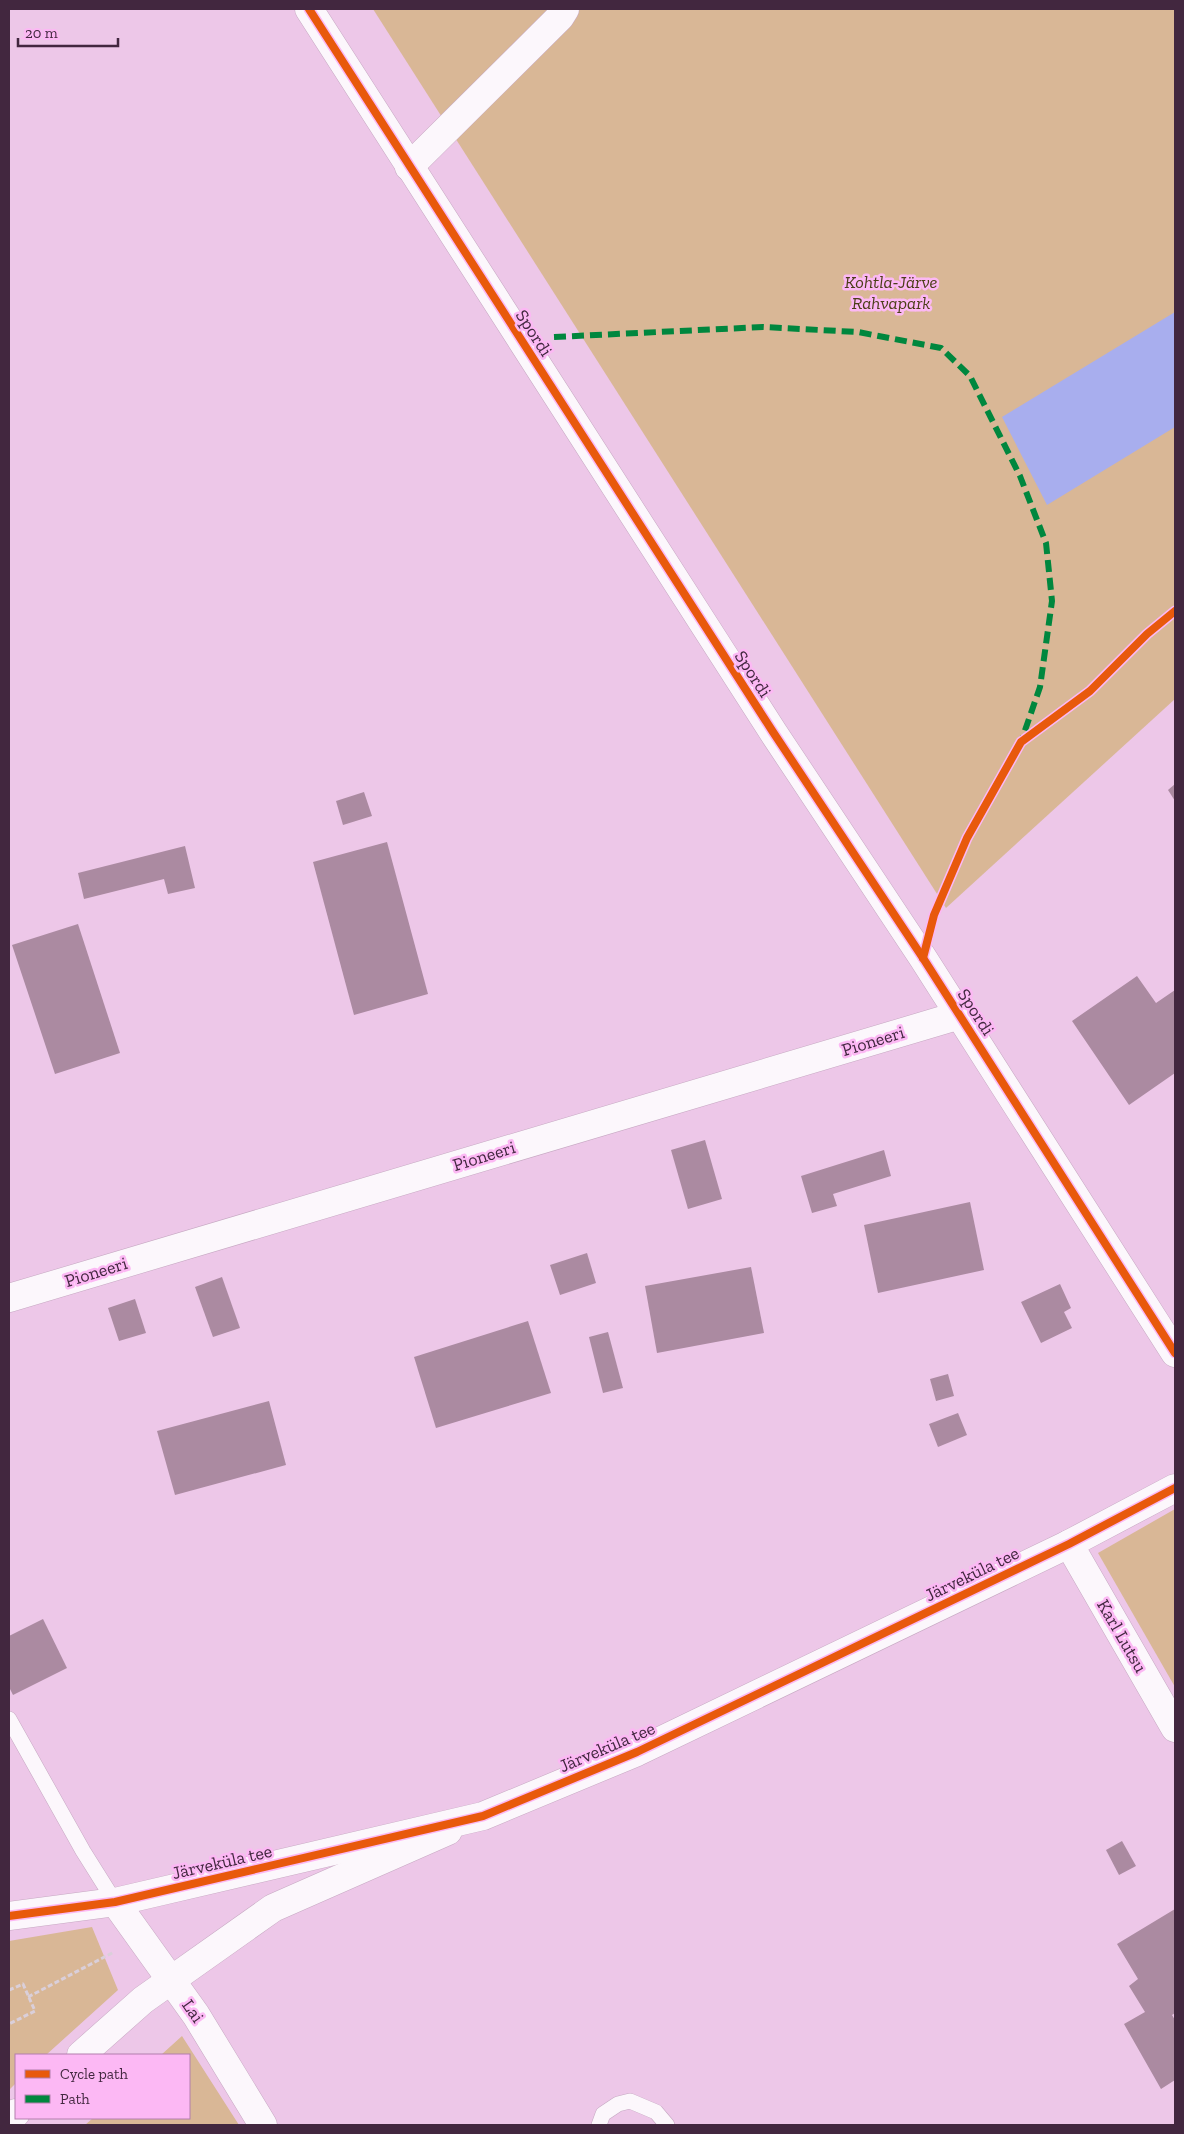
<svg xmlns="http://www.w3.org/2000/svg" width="1184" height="2134" font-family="'Zilla Slab',serif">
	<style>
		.green { fill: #d9b796 }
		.water { fill: #a8aeee }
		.building { fill: #ab8aa1 }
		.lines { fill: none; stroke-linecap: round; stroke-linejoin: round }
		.lane-casing { stroke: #c6a8c2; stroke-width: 16 }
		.street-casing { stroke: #c6a8c2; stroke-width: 29 }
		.secondary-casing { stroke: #c6a8c2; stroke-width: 29 }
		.path { stroke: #dacfda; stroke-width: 3; stroke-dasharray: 5 2.5; stroke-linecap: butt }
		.lane { stroke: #fcf7fc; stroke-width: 15 }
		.street { stroke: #fcf7fc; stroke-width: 28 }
		.secondary { stroke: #fcf7fc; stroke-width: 28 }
		.quiet { stroke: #00873e; stroke-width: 6; stroke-dasharray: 12 6; stroke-linecap: butt }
		.cycleway-casing { stroke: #fcb8f4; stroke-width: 11 }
		.cycleway { stroke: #e8590c; stroke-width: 8 }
		.labels { text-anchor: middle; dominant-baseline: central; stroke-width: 5; stroke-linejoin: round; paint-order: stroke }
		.park-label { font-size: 18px; font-style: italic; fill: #4b3e17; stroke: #fcb8f4 }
		.street-label { font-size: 18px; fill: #42273f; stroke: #fcb8f4 }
	</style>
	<rect width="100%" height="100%" fill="#edc7e8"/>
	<g class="green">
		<polygon points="373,9 1175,9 1175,699 946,908"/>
		<polygon points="1175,1509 1175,1687 1098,1553"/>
		<polygon points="92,1927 118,1990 46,2055 16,2055 16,2083 9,2090 9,1941"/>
		<polygon points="182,2036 239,2125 85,2125 93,2118 189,2118 189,2055 161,2055"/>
	</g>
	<polygon class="water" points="1175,312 1175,427 1047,505 1002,417"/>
	<g class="building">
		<polygon points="1175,784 1175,801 1168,790"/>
		<polygon points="364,792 372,816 343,825 336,801"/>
		<polygon points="387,842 428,994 354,1015 313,862"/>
		<polygon points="185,846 195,888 168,894 164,879 84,899 78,873"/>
		<polygon points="78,924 120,1053 55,1074 12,945"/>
		<polygon points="1137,976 1156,1003 1175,990 1175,1073 1129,1105 1072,1021"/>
		<polygon points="705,1140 722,1199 688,1209 671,1150"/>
		<polygon points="884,1150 891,1176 833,1194 837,1206 812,1213 801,1176"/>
		<polygon points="970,1202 984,1270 878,1293 864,1225"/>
		<polygon points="587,1253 596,1283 560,1295 550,1265"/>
		<polygon points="751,1267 764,1333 657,1353 645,1286"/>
		<polygon points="222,1277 240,1328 213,1337 195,1287"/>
		<polygon points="1060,1284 1071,1308 1064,1312 1072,1328 1041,1343 1021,1302"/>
		<polygon points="135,1299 146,1333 119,1341 108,1308"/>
		<polygon points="528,1321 551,1393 436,1428 414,1357"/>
		<polygon points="608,1332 623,1388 603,1393 589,1337"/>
		<polygon points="948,1374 954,1396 936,1401 930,1379"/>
		<polygon points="269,1401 286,1465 175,1495 157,1431"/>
		<polygon points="958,1413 967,1435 938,1447 929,1424"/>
		<polygon points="43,1619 67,1668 13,1695 9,1687 9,1636"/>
		<polygon points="1122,1841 1136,1866 1119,1875 1106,1850"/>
		<polygon points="1175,1909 1175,2013 1172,2015 1175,2020 1175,2080 1161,2089 1124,2024 1145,2012 1129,1986 1138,1979 1117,1944"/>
	</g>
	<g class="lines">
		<defs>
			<g id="lane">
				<polyline points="9,1719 83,1851 115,1902"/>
				<polyline points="599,2125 603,2114 618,2104 630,2101 656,2112 667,2125"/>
			</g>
			<g id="street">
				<polyline points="309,9 773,732 923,958 1175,1353"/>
				<polyline points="409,167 560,17 565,9"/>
				<polyline points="9,1298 960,1015"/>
				<polyline points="1069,1544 1175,1728"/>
				<polyline points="115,1902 196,2015 263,2125"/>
				<polyline points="81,2055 143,2000 273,1908 448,1831"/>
				<polyline points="9,2120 16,2113"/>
			</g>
			<polyline id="secondary" points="9,1916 115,1902 483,1816 637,1752 1069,1544 1175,1488"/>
		</defs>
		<use href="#lane" class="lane-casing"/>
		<use href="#street" class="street-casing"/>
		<use href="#secondary" class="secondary-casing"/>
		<g class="path">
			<polyline points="934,917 967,838 1021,742 1090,691 1147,634 1175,611"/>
			<polyline points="9,1990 23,1984 35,2011 9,2024"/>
			<polyline points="28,1997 114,1952"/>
		</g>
		<use href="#lane" class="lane"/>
		<use href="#street" class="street"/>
		<use href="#secondary" class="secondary"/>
		<polyline class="quiet" points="554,337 763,327 858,332 941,348 970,376 1020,476 1046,543 1052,601 1040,687 1022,739"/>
		<defs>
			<g id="cycleway">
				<polyline points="309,9 773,732 923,958 1175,1353"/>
				<polyline points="923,958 934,915 967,838 1021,742 1090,691 1147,634 1175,611"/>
				<polyline points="9,1916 115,1902 483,1816 637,1752 1069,1544 1175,1488"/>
			</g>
		</defs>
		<use href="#cycleway" class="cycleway-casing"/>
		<use href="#cycleway" class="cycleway"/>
	</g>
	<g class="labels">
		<g class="park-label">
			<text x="891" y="282">Kohtla-Järve<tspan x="891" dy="21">Rahvapark</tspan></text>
		</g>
		<g class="street-label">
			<text transform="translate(534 333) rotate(57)">Spordi</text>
			<text transform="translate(753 674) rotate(57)">Spordi</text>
			<text transform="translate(976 1012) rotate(57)">Spordi</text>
			<text transform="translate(873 1041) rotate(-17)">Pioneeri</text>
			<text transform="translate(484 1156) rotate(-17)">Pioneeri</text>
			<text transform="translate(96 1272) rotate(-17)">Pioneeri</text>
			<text transform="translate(972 1574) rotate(-26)">Järveküla tee</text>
			<text transform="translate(1122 1636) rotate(60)">Karl Lutsu</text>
			<text transform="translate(607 1747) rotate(-23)">Järveküla tee</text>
			<text transform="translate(222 1862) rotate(-13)">Järveküla tee</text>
			<text transform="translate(193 2011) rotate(55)">Lai</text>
		</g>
	</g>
	<rect width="1184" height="2134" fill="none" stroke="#42273f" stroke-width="20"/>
	<rect x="15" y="2054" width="175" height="65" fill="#fcb8f4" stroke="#b27eac"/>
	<rect x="25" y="2070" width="25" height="8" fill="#e8590c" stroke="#b27eac"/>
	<text x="60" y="2079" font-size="15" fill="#42273f">Cycle path</text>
	<rect x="25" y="2095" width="25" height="8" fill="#00873e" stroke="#b27eac"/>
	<text x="60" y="2104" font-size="15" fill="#42273f">Path</text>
	<path d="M18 38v8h100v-8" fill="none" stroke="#42273f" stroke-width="2.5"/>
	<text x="25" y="38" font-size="15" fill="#42273f" stroke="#fcb8f4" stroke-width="4" paint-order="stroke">20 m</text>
</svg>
